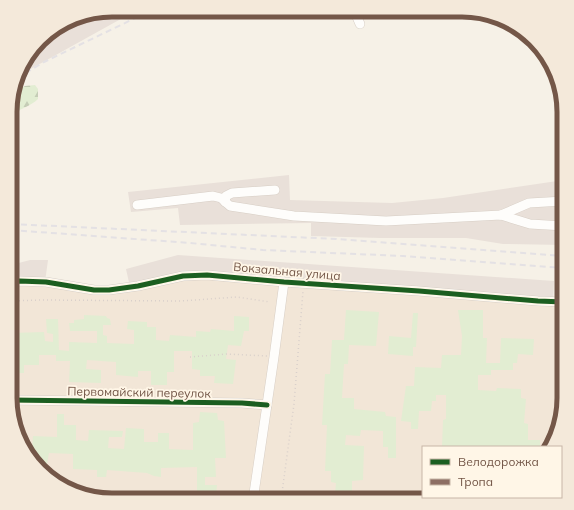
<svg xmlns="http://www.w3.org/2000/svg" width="574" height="510" font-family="Mulish,sans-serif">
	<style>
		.residential { fill: #f2e6d7 }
		.industrial { fill: #e9e0d9 }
		.forest { fill: url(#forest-firs) }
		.garden { fill: #e2edd2 }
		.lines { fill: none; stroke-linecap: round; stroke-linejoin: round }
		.minor-casing { stroke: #d7cec5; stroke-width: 10 }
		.path { stroke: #d9d0cb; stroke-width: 1.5; stroke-dasharray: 1 3; stroke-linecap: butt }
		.minor { stroke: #fefdfb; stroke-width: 9 }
		.rail { stroke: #e4e1e4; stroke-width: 2; stroke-dasharray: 6 4; stroke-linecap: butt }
		.quiet { stroke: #8d6e63; stroke-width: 4; stroke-dasharray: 8 4; stroke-linecap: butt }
		.cycleway-casing { stroke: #fff6e7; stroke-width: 8 }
		.cycleway { stroke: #1b5e20; stroke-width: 5 }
		.labels { text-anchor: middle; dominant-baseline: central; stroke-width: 3.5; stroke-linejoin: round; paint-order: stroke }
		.street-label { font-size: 12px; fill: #745748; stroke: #fff6e7 }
		.rim { fill: none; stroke: #745748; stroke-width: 5 }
	</style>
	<defs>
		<pattern id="forest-firs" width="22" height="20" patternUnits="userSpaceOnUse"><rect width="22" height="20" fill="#e2edd2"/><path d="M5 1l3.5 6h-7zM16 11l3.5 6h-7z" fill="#c5cdb6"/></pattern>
	</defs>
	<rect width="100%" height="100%" fill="#f6f1e7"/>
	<polygon class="residential" points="183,277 288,287 564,304 564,398 554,443 550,447 423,447 423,497 480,497 468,500 112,500 73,492 36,465 18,437 10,404 11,288 31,282 45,282 130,287"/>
	<g class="industrial">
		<polygon points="112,10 137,10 18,76 24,61 45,35 79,16"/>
		<polygon points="289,175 290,200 392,203 443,198 564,180 564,245 503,244 466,238 380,238 311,236 311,223 180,225 178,208 131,212 128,192"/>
		<polygon points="178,255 554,281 553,304 288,287 183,277 130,287 126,269"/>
		<polygon points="30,260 48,260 45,282 31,282 11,288 11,265"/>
	</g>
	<path class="forest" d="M35,85L38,89V99C31,106 20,109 12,114V93L25,86Z"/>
	<g class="garden">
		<polygon points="346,310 379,312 376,346 349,345 348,364 344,364 342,398 354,398 354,409 385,412 386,416 396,417 396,458 388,458 388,447 383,447 383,431 361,430 360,436 346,435 345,445 364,446 363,480 352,481 352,495 335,494 336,483 331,482 331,471 325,471 327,425 322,425 325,374 330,374 332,340 344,340"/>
		<polygon points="458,310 483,310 483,338 487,338 486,363 500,363 501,338 534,339 533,355 518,354 517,363 513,363 513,370 491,370 491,375 478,375 478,390 496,391 497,388 521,389 521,398 526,399 524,423 528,424 528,440 540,440 540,447 442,447 443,420 446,419 446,395 436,395 436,401 432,401 431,411 419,411 418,429 411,429 411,422 401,421 406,386 414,386 415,367 441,368 442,355 461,355 462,336"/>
		<polygon points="413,313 418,313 416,347 413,347 413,356 388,354 389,336 411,338"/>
		<polygon points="84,315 106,316 107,318 110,319 111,325 103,325 103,335 107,336 107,343 134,344 134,330 127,329 128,321 147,322 147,327 156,327 156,340 169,341 170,335 196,337 196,331 210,332 211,329 234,331 234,316 249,317 249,331 244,331 241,346 228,345 226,359 236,360 233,384 214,383 215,376 200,376 200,370 192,369 192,351 174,351 174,372 167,372 167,385 151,385 151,371 138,371 138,377 116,375 116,362 87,360 86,369 101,370 101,383 69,382 70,361 56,361 56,355 39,355 39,365 24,365 24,373 16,373 15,361 13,356 10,356 11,333 44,332 45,341 53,342 53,334 47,333 46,319 58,319 59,350 69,351 69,342 97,343 97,331 70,331 69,323 74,323 74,320 84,319"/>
		<polygon points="200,412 217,413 218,420 224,421 226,458 215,458 216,477 205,477 205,485 217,485 216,495 197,495 197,467 161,468 161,477 154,476 147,473 107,470 106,477 97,477 97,470 73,469 73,454 49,453 47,464 37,463 36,466 26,450 32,450 33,436 57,437 57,414 64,414 64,425 76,425 76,440 88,441 89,430 123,431 122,437 109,437 108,448 124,449 126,428 144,429 144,442 158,442 158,433 169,433 169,449 193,450 193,423 199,422"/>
	</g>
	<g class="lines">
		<defs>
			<g id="minor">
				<polyline points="354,10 360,24"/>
				<polyline points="225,202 226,196 232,193 275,190"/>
				<polyline points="137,205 213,196 221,198 230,206 294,216 386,221 501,215 530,224 564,226"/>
				<polyline points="501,215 529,203 564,201"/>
				<polyline points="11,283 19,281 46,282 94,290 109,290 138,286 183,276 207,275 284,282 419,291 538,301 564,302"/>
				<polyline points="10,400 242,403 267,405"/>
				<polyline points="253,500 274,357 284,282"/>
			</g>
		</defs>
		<use href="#minor" class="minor-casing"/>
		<g class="path">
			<polyline points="11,301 42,300 181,301 237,297 270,302"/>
			<polyline points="190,357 227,354 267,356"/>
			<polyline points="560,414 564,352"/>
			<polyline points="97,497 150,499 245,499"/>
			<polyline points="261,498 287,497"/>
			<polyline points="281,500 294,404 303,291"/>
		</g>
		<use href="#minor" class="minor"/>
		<g class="rail">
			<polyline points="17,78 44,62 152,10"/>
			<polyline points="11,224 336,239 564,256"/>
			<polyline points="11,230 190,243 263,250 403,256 564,268"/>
		</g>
		<polyline class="quiet" points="11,240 16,240"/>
		<defs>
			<g id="cycleway">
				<polyline points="11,283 19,281 46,282 94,290 109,290 138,286 183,276 207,275 284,282 419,291 538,301 564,302"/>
				<polyline points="10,400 242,403 267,405"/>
			</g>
		</defs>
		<use href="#cycleway" class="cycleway-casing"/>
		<use href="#cycleway" class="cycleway"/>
	</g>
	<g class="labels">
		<g class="street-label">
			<text transform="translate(287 271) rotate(5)">Вокзальная улица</text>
			<text transform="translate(139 392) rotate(1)">Первомайский переулок</text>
		</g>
	</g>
	<path d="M0 0H574V510H0ZM112 17H462A95 95 0 0 1 557 112V398A95 95 0 0 1 462 493H112A95 95 0 0 1 17 398V112A95 95 0 0 1 112 17Z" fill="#f4e9da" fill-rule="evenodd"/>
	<path class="rim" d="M112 17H462A95 95 0 0 1 557 112V398A95 95 0 0 1 462 493H112A95 95 0 0 1 17 398V112A95 95 0 0 1 112 17Z"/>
	<rect x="422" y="446" width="140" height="52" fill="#fff6e7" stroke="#c7b6a7"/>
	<rect x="430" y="459" width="20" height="6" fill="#1b5e20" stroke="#c7b6a7"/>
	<text x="458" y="466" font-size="12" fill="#745748">Велодорожка</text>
	<rect x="430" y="479" width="20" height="6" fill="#8d6e63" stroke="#c7b6a7"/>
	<text x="458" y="486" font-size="12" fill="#745748">Тропа</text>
</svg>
